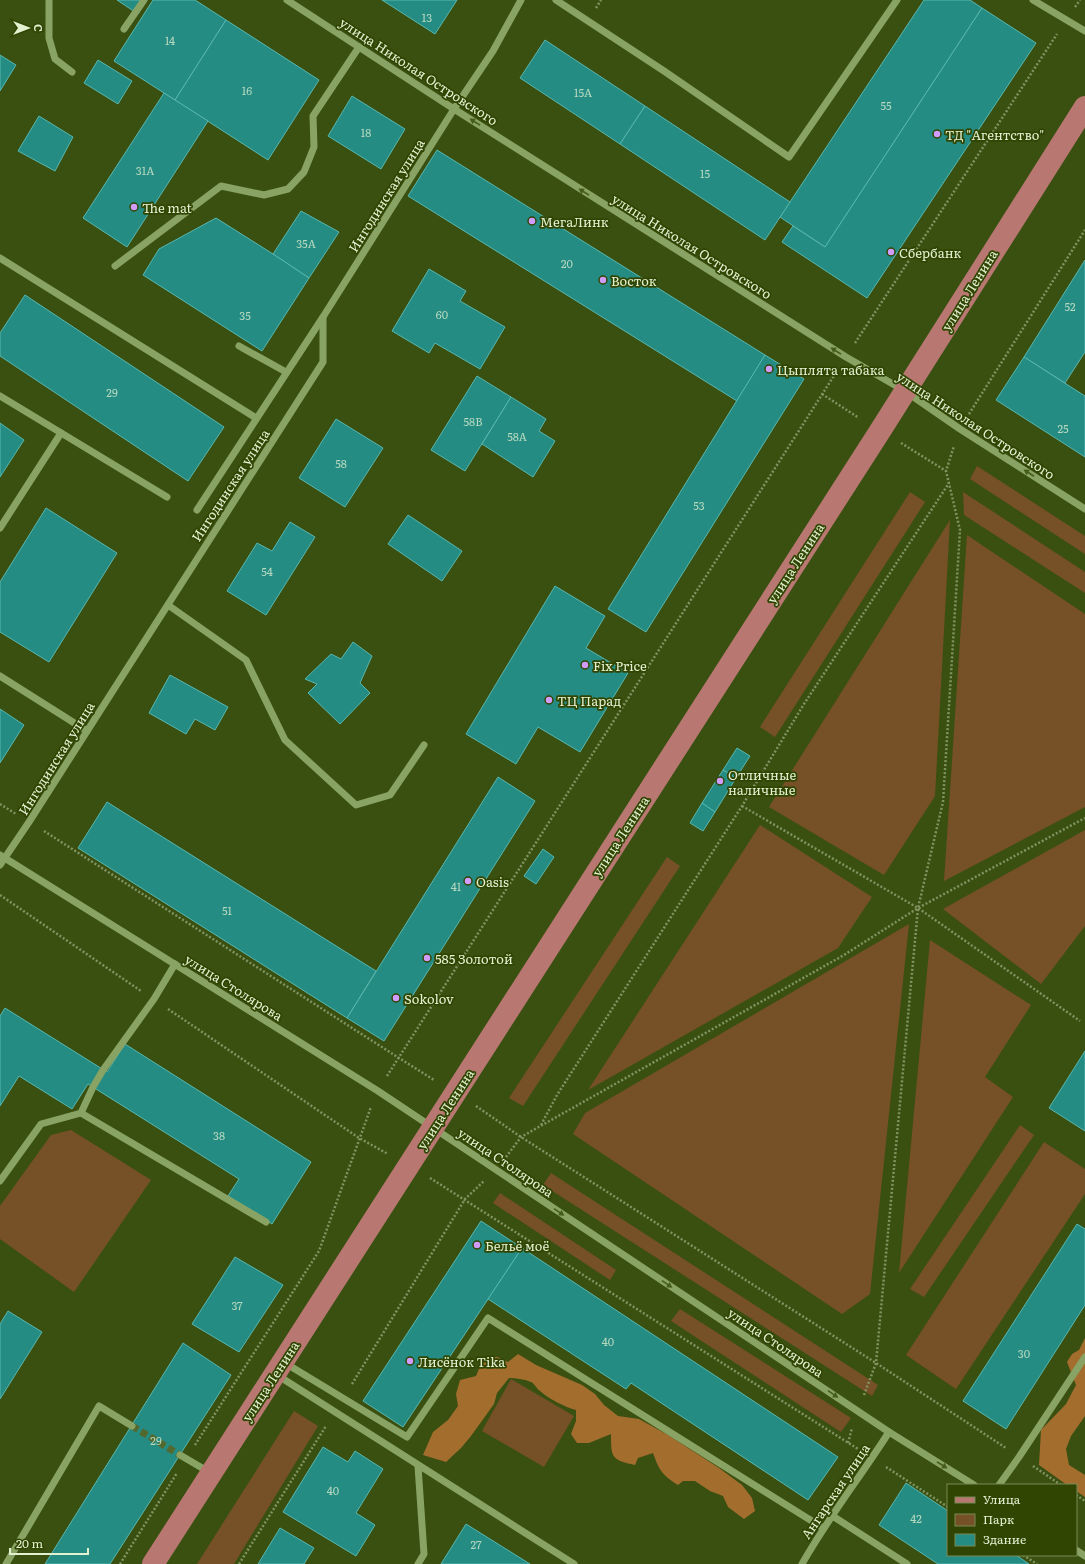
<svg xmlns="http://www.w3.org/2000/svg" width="1085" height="1564" font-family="Literata,serif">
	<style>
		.green { fill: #765026 }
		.forest { fill: #a36d2e }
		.building { fill: #258c84; stroke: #58b7ae }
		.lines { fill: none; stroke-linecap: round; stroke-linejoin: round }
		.minor-tunnel { stroke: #53682e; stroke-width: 7; stroke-dasharray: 7 3.5; stroke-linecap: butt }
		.path { stroke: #819361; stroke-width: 2.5; stroke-dasharray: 2 2; stroke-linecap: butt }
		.minor { stroke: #89a364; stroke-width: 7 }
		.major { stroke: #b87771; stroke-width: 22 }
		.oneway { fill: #465c1a }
		.poi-dot { fill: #d09dff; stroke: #304502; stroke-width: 1.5 }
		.labels { text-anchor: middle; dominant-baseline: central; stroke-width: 3.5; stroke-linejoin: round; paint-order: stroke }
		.number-label { font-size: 11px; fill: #b4d8be }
		.street-label { font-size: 13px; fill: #e3f1d1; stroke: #304502 }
		.poi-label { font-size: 13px; fill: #e3f1d1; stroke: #304502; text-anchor: start }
	</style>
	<rect width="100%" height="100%" fill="#3a5011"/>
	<g class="green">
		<polygon points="977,466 1085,536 1085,554 970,479"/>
		<polygon points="910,492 925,502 775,737 760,727"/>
		<polygon points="963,492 1085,572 1085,593 964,515"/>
		<polygon points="950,520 935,796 884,875 769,807"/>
		<polygon points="967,535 1085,614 1085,807 944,881"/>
		<polygon points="760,825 872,897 838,948 588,1090"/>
		<polygon points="1085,830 1085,926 1041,984 943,909"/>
		<polygon points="667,857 680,866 523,1106 509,1098"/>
		<polygon points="909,924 870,1294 842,1314 573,1134 585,1113"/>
		<polygon points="930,940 1031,1005 985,1077 1013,1097 899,1273"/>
		<polygon points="1020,1125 1034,1135 924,1297 910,1289"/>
		<polygon points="71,1130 151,1180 74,1292 0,1239 0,1206 51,1135"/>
		<polygon points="1044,1142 1085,1169 1085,1194 956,1389 906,1355"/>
		<polygon points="551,1173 878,1385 872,1396 543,1185"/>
		<polygon points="500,1193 616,1270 610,1280 493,1203"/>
		<polygon points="680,1309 851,1418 841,1432 671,1321"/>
		<polygon points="511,1379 574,1416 544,1467 482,1431"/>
		<polygon points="294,1411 318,1426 234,1564 197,1564"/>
	</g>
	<g class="forest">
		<polygon points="1085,1338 1085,1416 1071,1436 1066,1449 1069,1465 1085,1475 1085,1497 1076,1491 1076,1485 1067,1485 1039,1465 1041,1430 1066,1404 1076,1385 1067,1362 1072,1354 1079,1350"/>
		<path d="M518,1354L536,1365L582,1385L595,1394L604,1405L618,1416L639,1419L668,1435L719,1468L742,1485L752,1498L755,1511L744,1519L728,1507L723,1496L710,1491L695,1481H683L678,1485C662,1475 659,1470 653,1453L638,1458L635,1465C611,1460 611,1457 611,1434L589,1443H577L571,1434L576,1421V1410C565,1407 549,1399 540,1391C536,1388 534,1383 531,1382C524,1379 515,1378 509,1378L497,1393L494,1404L471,1436L461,1448L446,1462L423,1455L433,1432L448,1420L458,1406L456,1394L460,1380L476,1376L484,1357H497L508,1362Z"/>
	</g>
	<g class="building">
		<polygon points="117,0 147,0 138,14"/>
		<polygon points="153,0 195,0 226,20 175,100 114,61"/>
		<polygon points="382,0 457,0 435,34"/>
		<polygon points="924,0 970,0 982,8 825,247 780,217"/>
		<polygon points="982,8 1036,43 867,298 782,242 793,226 825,247"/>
		<polygon points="226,20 319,80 268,160 175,100"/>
		<polygon points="545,40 645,106 620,144 520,78"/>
		<polygon points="0,55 16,65 0,91"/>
		<polygon points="98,60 132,81 118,104 84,83"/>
		<polygon points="164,93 208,121 127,247 83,218"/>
		<polygon points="352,96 405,129 381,169 328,136"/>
		<polygon points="645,106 790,202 765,240 620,144"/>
		<polygon points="39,116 73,137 55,171 18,151"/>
		<polygon points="437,150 765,355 737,401 408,196"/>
		<polygon points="301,211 339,232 309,278 273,254"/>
		<polygon points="216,218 273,254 309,278 262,351 143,275 159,249"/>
		<polygon points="1085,260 1085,352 1065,383 1024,357"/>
		<polygon points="429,269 466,291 460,301 505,327 480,369 435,343 429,353 392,331"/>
		<polygon points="25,295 224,427 188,481 0,356 0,333"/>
		<polygon points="765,355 804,379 646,632 608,609"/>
		<polygon points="1024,357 1085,396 1085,457 996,400"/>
		<polygon points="477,376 511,397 465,471 431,450"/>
		<polygon points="511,397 546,419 539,431 555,441 533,477 482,444"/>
		<polygon points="336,419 383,448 345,507 299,478"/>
		<polygon points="0,423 24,440 0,477"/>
		<polygon points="46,508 117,553 49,662 0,632 0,582"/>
		<polygon points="408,515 462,551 442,581 388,544"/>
		<polygon points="290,522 315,537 266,615 227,591 257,543 272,551"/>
		<polygon points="555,586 605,616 586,648 628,673 580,752 538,727 516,764 466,734"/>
		<polygon points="353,642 372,656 360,683 370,693 340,724 308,693 317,684 305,679 331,654 341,659"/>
		<polygon points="170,675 228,707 215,730 195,719 186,734 149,713"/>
		<polygon points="0,709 24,725 0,763"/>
		<polygon points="737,748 750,756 736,778 723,770"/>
		<polygon points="723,770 736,778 715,812 702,803"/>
		<polygon points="498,777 535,801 384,1041 347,1018"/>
		<polygon points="107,802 376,971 347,1018 78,848"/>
		<polygon points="702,803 715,812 703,831 690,823"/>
		<polygon points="543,849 554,857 536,884 524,876"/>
		<polygon points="5,1008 107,1072 125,1044 311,1162 272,1224 228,1196 239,1179 88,1084 72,1109 19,1076 0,1106 0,1016"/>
		<polygon points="1085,1051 1085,1131 1049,1108"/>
		<polygon points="481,1221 522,1248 403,1427 363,1401"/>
		<polygon points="1077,1224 1085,1229 1085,1305 1006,1429 963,1401"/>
		<polygon points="522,1248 838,1457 808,1500 631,1383 626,1389 488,1299"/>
		<polygon points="235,1257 283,1285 239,1352 192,1324"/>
		<polygon points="8,1311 42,1332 0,1399 0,1324"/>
		<polygon points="183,1343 231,1375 110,1564 45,1564"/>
		<polygon points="323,1447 348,1462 355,1451 383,1469 356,1513 375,1525 356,1556 283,1512"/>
		<polygon points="906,1483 948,1511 948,1555 1016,1555 1029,1564 938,1564 879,1525"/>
		<polygon points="466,1524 530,1564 441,1564"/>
		<polygon points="280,1528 314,1548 304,1564 258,1564"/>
	</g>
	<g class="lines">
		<polyline class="minor-tunnel" points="132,1426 180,1455"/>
		<g class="path">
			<polyline points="1075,7 1080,0"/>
			<polyline points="596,8 601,0"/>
			<polyline points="855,343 1057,34"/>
			<polyline points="822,394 859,418"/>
			<polyline points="969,414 1085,230"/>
			<polyline points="901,443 946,471"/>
			<polyline points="0,804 16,814"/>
			<polyline points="742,806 918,908 1080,1021"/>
			<polyline points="44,831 399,1058 434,1080"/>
			<polyline points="0,895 141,991"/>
			<polyline points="168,1009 359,1138 388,1154"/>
			<polyline points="387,1076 837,371"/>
			<polyline points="476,1106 521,1137 876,1363 1006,1448"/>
			<polyline points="541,1125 557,1095 742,806 804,704 949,483"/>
			<polyline points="506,1157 521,1137 844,955 918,908 1085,818"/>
			<polyline points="430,1178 858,1449"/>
			<polyline points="352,1384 465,1199 484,1181"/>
			<polyline points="864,1395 876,1363 918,908 943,802 960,530 946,471 954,446"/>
			<polyline points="848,1443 852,1428"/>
			<polyline points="195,1445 319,1251 371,1107"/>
			<polyline points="1033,1466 1061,1485"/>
			<polyline points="886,1467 948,1507"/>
			<polyline points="1076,1495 1085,1501"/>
			<polyline points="1023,1555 1037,1564"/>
			<polyline points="120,1564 177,1473"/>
			<polyline points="239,1564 326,1426"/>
		</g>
		<g class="minor">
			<polyline points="49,0 49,38 55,59 72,72"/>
			<polyline points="287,0 454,109 846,357 905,391 960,429 1085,509"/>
			<polyline points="556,0 664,71 789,157 897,0"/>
			<polyline points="1033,0 1085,31"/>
			<polyline points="124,29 144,0"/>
			<polyline points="0,258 256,418"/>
			<polyline points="115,266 221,186 264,195 288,189 304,172 314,147 313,116 359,47"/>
			<polyline points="239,346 286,372"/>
			<polyline points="0,396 167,497"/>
			<polyline points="197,510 323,317"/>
			<polyline points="0,528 61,433"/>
			<polyline points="168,605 246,660 285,740 356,805 390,795 424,745"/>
			<polyline points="0,676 87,731"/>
			<polyline points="0,855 378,1091 889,1432 974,1485"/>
			<polyline points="0,865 29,822 323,362 323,317 454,109 493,51 521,0"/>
			<polyline points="81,1113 266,1222"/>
			<polyline points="0,1181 41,1124 81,1113 93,1087 103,1070 154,999 175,964"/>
			<polyline points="285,1363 407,1437 488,1318 823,1528"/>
			<polyline points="277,1375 574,1564"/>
			<polyline points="180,1455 209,1472"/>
			<polyline points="999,1485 1019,1457 1085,1357"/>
			<polyline points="831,1515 907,1564"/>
			<polyline points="1076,1550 1085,1556"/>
			<polyline points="6,1564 99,1406 132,1426"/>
			<polyline points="418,1564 424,1554 418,1466"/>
			<path d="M802,1564C828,1518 861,1476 889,1432"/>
		</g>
		<polyline class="major" points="153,1564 880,431 1085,107"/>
	</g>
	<defs><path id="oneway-solid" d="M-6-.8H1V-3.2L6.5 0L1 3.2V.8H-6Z"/></defs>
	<g class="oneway">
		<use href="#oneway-solid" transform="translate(475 122) rotate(-148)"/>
		<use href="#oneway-solid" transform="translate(584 192) rotate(-148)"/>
		<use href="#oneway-solid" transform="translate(836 351) rotate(-148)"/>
		<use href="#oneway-solid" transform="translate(1029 473) rotate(-147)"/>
		<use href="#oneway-solid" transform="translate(559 1212) rotate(34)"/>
		<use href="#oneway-solid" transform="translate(667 1284) rotate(34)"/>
		<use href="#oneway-solid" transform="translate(833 1394) rotate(34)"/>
		<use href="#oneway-solid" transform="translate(942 1465) rotate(32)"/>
	</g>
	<g class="poi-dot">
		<circle cx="937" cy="134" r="4"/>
		<circle cx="134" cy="207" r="4"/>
		<circle cx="532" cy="221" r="4"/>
		<circle cx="891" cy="252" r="4"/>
		<circle cx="603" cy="280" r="4"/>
		<circle cx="769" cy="369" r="4"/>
		<circle cx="585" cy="665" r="4"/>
		<circle cx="549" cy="700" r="4"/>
		<circle cx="720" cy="781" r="4"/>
		<circle cx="468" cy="881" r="4"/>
		<circle cx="427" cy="958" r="4"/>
		<circle cx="396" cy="998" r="4"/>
		<circle cx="477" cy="1245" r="4"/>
		<circle cx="410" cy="1361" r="4"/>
	</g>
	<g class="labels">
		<g class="number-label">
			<text x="427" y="17">13</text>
			<text x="170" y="40">14</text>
			<text x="247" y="90">16</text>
			<text x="583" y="92">15А</text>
			<text x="886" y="105">55</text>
			<text x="366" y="132">18</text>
			<text x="145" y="170">31А</text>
			<text x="705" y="173">15</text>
			<text x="306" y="243">35А</text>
			<text x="567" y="263">20</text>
			<text x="1070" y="306">52</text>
			<text x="442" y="314">60</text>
			<text x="245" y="315">35</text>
			<text x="112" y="392">29</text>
			<text x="473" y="421">58В</text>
			<text x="1063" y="428">25</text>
			<text x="517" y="436">58А</text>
			<text x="341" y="463">58</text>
			<text x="699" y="505">53</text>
			<text x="267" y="571">54</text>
			<text x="456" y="886">41</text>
			<text x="227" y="910">51</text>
			<text x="219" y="1135">38</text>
			<text x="237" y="1305">37</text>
			<text x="608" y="1341">40</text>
			<text x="1024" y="1353">30</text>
			<text x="156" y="1440">29</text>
			<text x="333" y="1490">40</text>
			<text x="916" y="1518">42</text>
			<text x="476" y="1544">27</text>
		</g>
		<g class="street-label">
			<text transform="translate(419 71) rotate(33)">улица Николая Островского</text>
			<text transform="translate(386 195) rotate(-58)">Ингодинская улица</text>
			<text transform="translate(692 246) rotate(32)">улица Николая Островского</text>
			<text transform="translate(969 290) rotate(-58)">улица Ленина</text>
			<text transform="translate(976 425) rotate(33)">улица Николая Островского</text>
			<text transform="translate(230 485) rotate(-57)">Ингодинская улица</text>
			<text transform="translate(795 563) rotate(-57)">улица Ленина</text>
			<text transform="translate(56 758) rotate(-58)">Ингодинская улица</text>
			<text transform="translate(620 836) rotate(-57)">улица Ленина</text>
			<text transform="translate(234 987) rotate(32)">улица Столярова</text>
			<text transform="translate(445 1109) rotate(-57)">улица Ленина</text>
			<text transform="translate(506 1162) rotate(34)">улица Столярова</text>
			<text transform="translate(776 1342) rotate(34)">улица Столярова</text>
			<text transform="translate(270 1381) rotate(-57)">улица Ленина</text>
			<text transform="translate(835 1491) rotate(-56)">Ангарская улица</text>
		</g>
		<g class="poi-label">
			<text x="945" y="134">ТД "Агентство"</text>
			<text x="142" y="207">The mat</text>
			<text x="540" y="221">МегаЛинк</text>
			<text x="899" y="252">Сбербанк</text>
			<text x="611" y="280">Восток</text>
			<text x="777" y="369">Цыплята табака</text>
			<text x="593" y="665">Fix Price</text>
			<text x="557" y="700">ТЦ Парад</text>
			<text x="728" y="774">Отличные<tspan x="728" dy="15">наличные</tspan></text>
			<text x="476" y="881">Oasis</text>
			<text x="435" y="958">585 Золотой</text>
			<text x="404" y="998">Sokolov</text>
			<text x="485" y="1245">Бельё моё</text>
			<text x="418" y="1361">Лисёнок Tika</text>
		</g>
	</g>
	<rect x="947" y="1484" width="130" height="72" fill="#304502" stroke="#788a55"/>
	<rect x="955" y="1497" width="20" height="6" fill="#b87771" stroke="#788a55"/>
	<text x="983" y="1504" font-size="12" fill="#e3f1d1">Улица</text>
	<rect x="955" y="1514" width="20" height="12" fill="#765026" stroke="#788a55"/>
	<text x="983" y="1524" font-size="12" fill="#e3f1d1">Парк</text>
	<rect x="955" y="1534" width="20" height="12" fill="#258c84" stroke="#788a55"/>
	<text x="983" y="1544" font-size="12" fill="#e3f1d1">Здание</text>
	<g transform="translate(28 28) rotate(90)" stroke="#304502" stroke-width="3" paint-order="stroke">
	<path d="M0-3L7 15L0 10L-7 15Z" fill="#e3f1d1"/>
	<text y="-6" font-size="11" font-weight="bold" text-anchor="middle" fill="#e3f1d1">С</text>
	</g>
	<path d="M10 1548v6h78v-6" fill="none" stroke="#e3f1d1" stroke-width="2"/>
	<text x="16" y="1548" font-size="12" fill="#e3f1d1" stroke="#304502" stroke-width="3" paint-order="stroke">20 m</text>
</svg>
